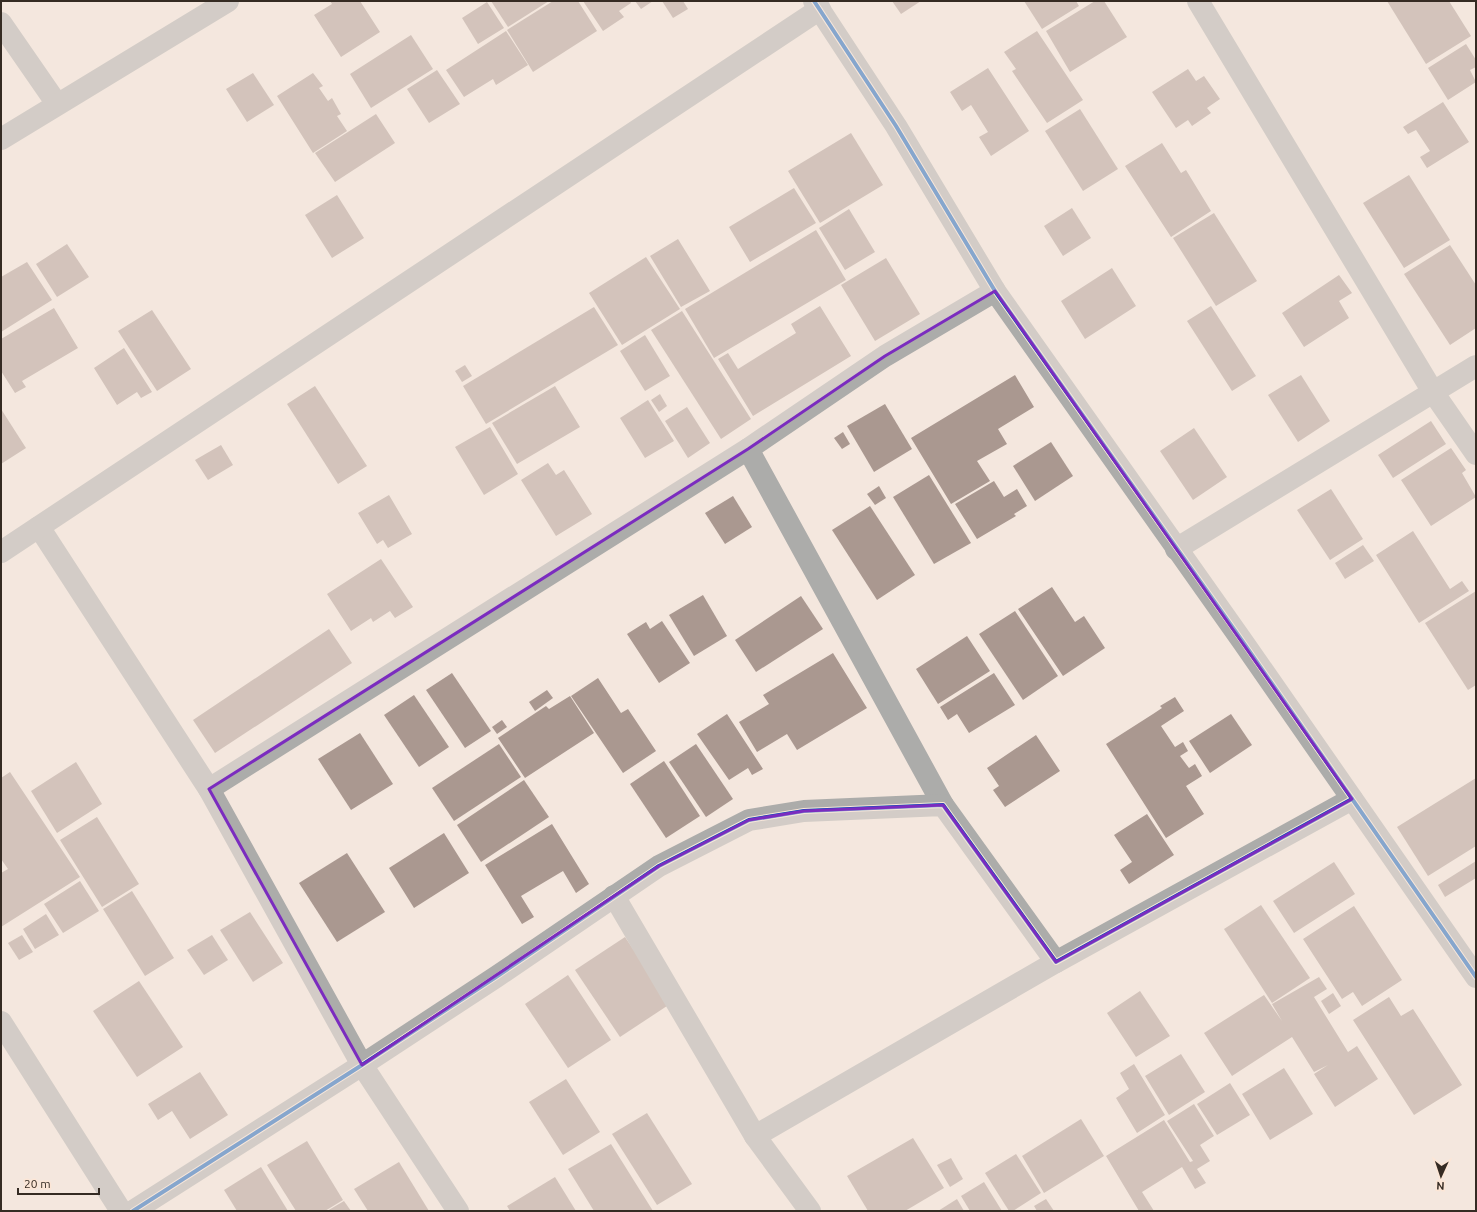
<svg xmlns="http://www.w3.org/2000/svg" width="1477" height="1212" font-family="Ubuntu,sans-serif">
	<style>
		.building { fill: #aa9890 }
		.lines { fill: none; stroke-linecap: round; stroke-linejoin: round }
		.street { stroke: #acacaa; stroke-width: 22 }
		.cycleway-casing { stroke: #fce6d6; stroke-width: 6 }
		.cycleway { stroke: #0057b8; stroke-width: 4 }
		.marked { fill: none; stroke: #7b2cbf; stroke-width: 3; stroke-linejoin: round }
	</style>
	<rect width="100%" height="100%" fill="#f4e7de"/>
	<g class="building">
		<polygon points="330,1 360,1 380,32 341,57 314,15 332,4"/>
		<polygon points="491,1 549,1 508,27"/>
		<polygon points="553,1 578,1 597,31 533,72 507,30"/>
		<polygon points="583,1 630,1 631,3 619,11 624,17 603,31"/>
		<polygon points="635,1 653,1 641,9"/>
		<polygon points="662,1 683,1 688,9 673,18"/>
		<polygon points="892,1 921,1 901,14"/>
		<polygon points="1024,1 1076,1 1079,6 1042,29"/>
		<polygon points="1095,1 1104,1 1127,37 1070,72 1046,31"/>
		<polygon points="1387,1 1449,1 1471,36 1426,64"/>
		<polygon points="487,2 504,28 478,44 462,18"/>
		<polygon points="506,31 528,65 496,85 493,79 464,97 446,70"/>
		<polygon points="1037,31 1083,100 1047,123 1012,71 1016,69 1004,52"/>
		<polygon points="411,35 433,69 371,108 350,74"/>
		<polygon points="1466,44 1476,60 1476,67 1470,70 1476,82 1448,100 1428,68"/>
		<polygon points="988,68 1029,131 991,156 979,137 988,132 971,105 962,111 950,92"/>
		<polygon points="1188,69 1196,81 1204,76 1220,99 1207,108 1211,113 1192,126 1188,120 1176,128 1152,92"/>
		<polygon points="437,70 460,104 429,123 407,89"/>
		<polygon points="253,73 274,105 247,122 226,89"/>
		<polygon points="313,73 323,86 319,88 328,101 332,98 341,114 337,116 347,131 313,153 277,96"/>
		<polygon points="1443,102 1469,142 1427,168 1420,157 1430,151 1416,130 1408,134 1403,127"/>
		<polygon points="1080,109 1118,169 1083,191 1045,131"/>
		<polygon points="376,114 395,143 335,182 315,153"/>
		<polygon points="851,133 883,185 820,223 788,171"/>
		<polygon points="1162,143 1181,173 1186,170 1211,211 1171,237 1125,166"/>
		<polygon points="1409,175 1450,240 1404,268 1363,203"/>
		<polygon points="794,188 816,223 750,262 729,227"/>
		<polygon points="337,195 364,238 332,258 305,215"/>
		<polygon points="1072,208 1091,238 1063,256 1044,226"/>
		<polygon points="849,209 875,252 845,270 819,228"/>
		<polygon points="1214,213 1257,281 1216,306 1173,238"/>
		<polygon points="816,230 846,280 714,358 685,309"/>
		<polygon points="678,239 710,291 681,307 650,256"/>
		<polygon points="67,244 89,277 57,297 36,264"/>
		<polygon points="1450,245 1476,285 1476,328 1450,345 1404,274"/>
		<polygon points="646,257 680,309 622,345 589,293"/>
		<polygon points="886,258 920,314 875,341 841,285"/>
		<polygon points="27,262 52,300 1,332 1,277"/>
		<polygon points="1112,268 1136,306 1085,339 1061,301"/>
		<polygon points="1339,275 1352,293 1339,301 1349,318 1304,347 1282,313"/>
		<polygon points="820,306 851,356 753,416 718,359 728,353 738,369 796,333 791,324"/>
		<polygon points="1211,306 1256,376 1232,391 1187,321"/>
		<polygon points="594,307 618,345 486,424 463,386"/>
		<polygon points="54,308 78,348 22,381 26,387 15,393 1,371 1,339"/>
		<polygon points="152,310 191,369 157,391 118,331"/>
		<polygon points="682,311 751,419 721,439 651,330"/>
		<polygon points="645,335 670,376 645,391 620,351"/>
		<polygon points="124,348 152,392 141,398 137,392 117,405 94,368"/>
		<polygon points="465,365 472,376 462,382 455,371"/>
		<polygon points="1015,375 1034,407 998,429 1007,444 977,461 990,481 951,504 911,438"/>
		<polygon points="1301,375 1330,421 1298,442 1268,395"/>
		<polygon points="315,386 367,466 338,484 287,404"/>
		<polygon points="555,386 580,427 517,464 492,423"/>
		<polygon points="660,394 667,406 659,412 651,400"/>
		<polygon points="648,400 674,441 645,458 620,418"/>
		<polygon points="885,404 912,449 874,472 847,426"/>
		<polygon points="687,407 710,443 688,458 665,421"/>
		<polygon points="1,409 26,448 1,464"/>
		<polygon points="1431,421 1446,444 1393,478 1378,455"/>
		<polygon points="490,427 518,474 484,495 455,447"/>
		<polygon points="1194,428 1227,477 1193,500 1160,451"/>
		<polygon points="843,432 850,444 842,449 834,438"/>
		<polygon points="1051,442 1073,476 1035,501 1013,466"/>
		<polygon points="221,445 233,465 208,480 195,460"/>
		<polygon points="1451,448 1466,470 1462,473 1476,497 1431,526 1401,480"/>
		<polygon points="548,463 556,475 564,470 592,514 556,536 521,480"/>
		<polygon points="929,475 971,543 934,564 893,497"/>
		<polygon points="994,481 1004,497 1017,489 1027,506 1014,514 1016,516 977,539 955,504"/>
		<polygon points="879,486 886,498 875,505 867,494"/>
		<polygon points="1331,489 1363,539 1330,560 1297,510"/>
		<polygon points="389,495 412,534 388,548 383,540 377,544 358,513"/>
		<polygon points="733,496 752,527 725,544 705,513"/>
		<polygon points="870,506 915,575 877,600 832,530"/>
		<polygon points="1413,531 1450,589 1462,581 1469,591 1419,623 1376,555"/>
		<polygon points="1363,545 1374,561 1345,579 1335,563"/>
		<polygon points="381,559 413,607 395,618 390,611 373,622 371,618 351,631 327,594"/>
		<polygon points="1052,587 1075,622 1084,616 1105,648 1063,676 1018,609"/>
		<polygon points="1476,591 1476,685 1468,690 1425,623"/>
		<polygon points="703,595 727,636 694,656 669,615"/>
		<polygon points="801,596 823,629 756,672 735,640"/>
		<polygon points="1015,611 1058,676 1023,700 979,634"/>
		<polygon points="662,621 690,663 659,683 627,634 646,622 650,629"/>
		<polygon points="329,629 352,663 215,753 193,720"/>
		<polygon points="967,636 990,671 938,704 916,669"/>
		<polygon points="833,653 867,708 797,750 787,734 757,752 739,722 769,704 763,695"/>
		<polygon points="452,673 491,731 465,748 426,690"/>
		<polygon points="994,673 1015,705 969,733 957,714 948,720 940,707"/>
		<polygon points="598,678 621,713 628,709 656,751 623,773 571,696"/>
		<polygon points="547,690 553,698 535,711 529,702"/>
		<polygon points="414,695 449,747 419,767 384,715"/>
		<polygon points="570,696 594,733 525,778 498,738 546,706 549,709"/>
		<polygon points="1175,697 1184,711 1161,726 1175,747 1183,742 1188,751 1180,756 1189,768 1195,764 1202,776 1186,786 1204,814 1166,838 1106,744 1153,714 1162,708 1160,706"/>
		<polygon points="727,714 763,769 752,775 748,768 729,780 697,734"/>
		<polygon points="1231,714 1252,745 1210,773 1189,741"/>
		<polygon points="502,720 507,727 497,734 492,727"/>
		<polygon points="360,733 393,784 351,810 318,759"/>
		<polygon points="1036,735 1060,771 1005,807 993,790 999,786 987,768"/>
		<polygon points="499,744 521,777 454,821 432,788"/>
		<polygon points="696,744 733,799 706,817 669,762"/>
		<polygon points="664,761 700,816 666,838 630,784"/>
		<polygon points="76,762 102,804 57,833 31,791"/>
		<polygon points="10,772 80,877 1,927 1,873 8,869 1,859 1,778"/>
		<polygon points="1476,778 1476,846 1428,876 1397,827"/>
		<polygon points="524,780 549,817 481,862 457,825"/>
		<polygon points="1147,814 1174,855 1129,884 1120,870 1132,862 1114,835"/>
		<polygon points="97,817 139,884 102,907 60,840"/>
		<polygon points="552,824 589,884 576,893 563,871 521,896 534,917 522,924 485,865"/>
		<polygon points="444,833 469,873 414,908 389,868"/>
		<polygon points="347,853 385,912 337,942 299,883"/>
		<polygon points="1476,861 1476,878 1445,897 1438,885"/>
		<polygon points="1334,862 1355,894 1294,933 1273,901"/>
		<polygon points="80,881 99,911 63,933 44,904"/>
		<polygon points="132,891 174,958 145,976 103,909"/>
		<polygon points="1261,905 1310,978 1272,1003 1224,929"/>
		<polygon points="1354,906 1402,980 1362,1006 1353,992 1342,999 1303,939"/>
		<polygon points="250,912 283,963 253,982 220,930"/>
		<polygon points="46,914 59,935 35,949 23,929"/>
		<polygon points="22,935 33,952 19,960 8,943"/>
		<polygon points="212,935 228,960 204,975 187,950"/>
		<polygon points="625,937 670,1004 620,1037 575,970"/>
		<polygon points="568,975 611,1040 568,1068 525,1004"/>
		<polygon points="1319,977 1327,989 1314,997 1348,1052 1357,1046 1378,1079 1335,1107 1314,1074 1328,1065 1314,1072 1292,1037 1232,1076 1204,1033 1264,995 1282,1021 1272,1004"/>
		<polygon points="139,981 183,1047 137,1077 93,1011"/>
		<polygon points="1140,991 1170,1036 1136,1057 1107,1013"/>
		<polygon points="1333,993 1341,1006 1329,1014 1321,1001"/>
		<polygon points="1389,997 1401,1016 1413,1009 1462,1085 1414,1115 1353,1020"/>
		<polygon points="1181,1054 1205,1092 1169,1115 1145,1076"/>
		<polygon points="1134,1064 1165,1115 1137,1133 1116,1098 1129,1089 1120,1073"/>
		<polygon points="1284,1068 1313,1114 1270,1140 1242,1094"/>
		<polygon points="200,1072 228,1115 190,1139 172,1111 158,1120 148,1104"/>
		<polygon points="566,1079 600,1132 563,1155 529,1102"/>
		<polygon points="1230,1083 1250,1115 1217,1135 1197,1104"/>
		<polygon points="1194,1104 1214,1136 1200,1145 1210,1161 1197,1169 1206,1183 1195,1189 1182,1167 1142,1192 1154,1211 1139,1211 1106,1156 1164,1120 1190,1162 1193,1161 1167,1121"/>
		<polygon points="647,1113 692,1184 657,1205 612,1134"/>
		<polygon points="1081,1119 1104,1156 1044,1193 1022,1156"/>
		<polygon points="913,1138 944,1188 905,1211 868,1211 847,1176"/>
		<polygon points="307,1141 343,1200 325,1211 296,1211 267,1165"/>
		<polygon points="611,1144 653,1211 594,1211 568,1169"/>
		<polygon points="1016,1154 1041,1193 1013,1211 1009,1211 985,1173"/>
		<polygon points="951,1158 963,1179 950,1187 937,1165"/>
		<polygon points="399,1162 429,1211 368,1211 354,1189"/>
		<polygon points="261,1167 288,1211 237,1211 224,1190"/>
		<polygon points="555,1177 576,1211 510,1211 507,1206"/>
		<polygon points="984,1182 1002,1211 970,1211 961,1196"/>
		<polygon points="957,1199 964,1211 938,1211"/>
		<polygon points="1046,1199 1054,1211 1037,1211 1034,1206"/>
		<polygon points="344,1201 351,1211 327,1211"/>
	</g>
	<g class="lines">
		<g class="street">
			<polyline points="814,1 896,126 995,291 1243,642 1476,977"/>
			<polyline points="1198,1 1433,392 1476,454"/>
			<polyline points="1,23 57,104"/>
			<polyline points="1,139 228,1"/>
			<polyline points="39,527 209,789 362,1065 458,1211"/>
			<polyline points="1176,549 1476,366"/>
			<polyline points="1,552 820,9"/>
			<polyline points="209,789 748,449"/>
			<polyline points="943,805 748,449 885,356 995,291"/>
			<polyline points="614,896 755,1136 810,1211"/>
			<polyline points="1,1022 121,1211"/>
			<polyline points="755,1136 1056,962"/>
			<polyline points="133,1211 362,1065 496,977 659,866 749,820 804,811 943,805 1056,962 1352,799"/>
		</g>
		<defs>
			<g id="cycleway">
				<polyline points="814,1 896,126 995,291 1243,642 1476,977"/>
				<polyline points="133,1211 362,1065 496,977 659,866 749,820 804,811 943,805 1056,962 1352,799"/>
			</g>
		</defs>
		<use href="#cycleway" class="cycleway-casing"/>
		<use href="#cycleway" class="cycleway"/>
	</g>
	<path d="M0 0H1477V1212H0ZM995,291L1352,799L1056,962L943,805L804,811L749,820L659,866L362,1065L209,789L748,449L885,356Z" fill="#f4e7de" fill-opacity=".55" fill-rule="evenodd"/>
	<path class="marked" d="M995,291L1352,799L1056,962L943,805L804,811L749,820L659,866L362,1065L209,789L748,449L885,356Z"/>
	<rect width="1477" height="1212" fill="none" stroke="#352b23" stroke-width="4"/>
	<g transform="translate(1441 1176) rotate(183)" stroke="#fce6d6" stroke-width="3" paint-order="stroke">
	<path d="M0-3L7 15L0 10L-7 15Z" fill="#352b23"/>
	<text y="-6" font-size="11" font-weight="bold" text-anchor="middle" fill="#352b23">N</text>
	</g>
	<path d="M18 1188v6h81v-6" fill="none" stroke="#352b23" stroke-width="2"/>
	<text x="24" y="1188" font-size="12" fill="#352b23" stroke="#fce6d6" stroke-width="3" paint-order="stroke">20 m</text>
</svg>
